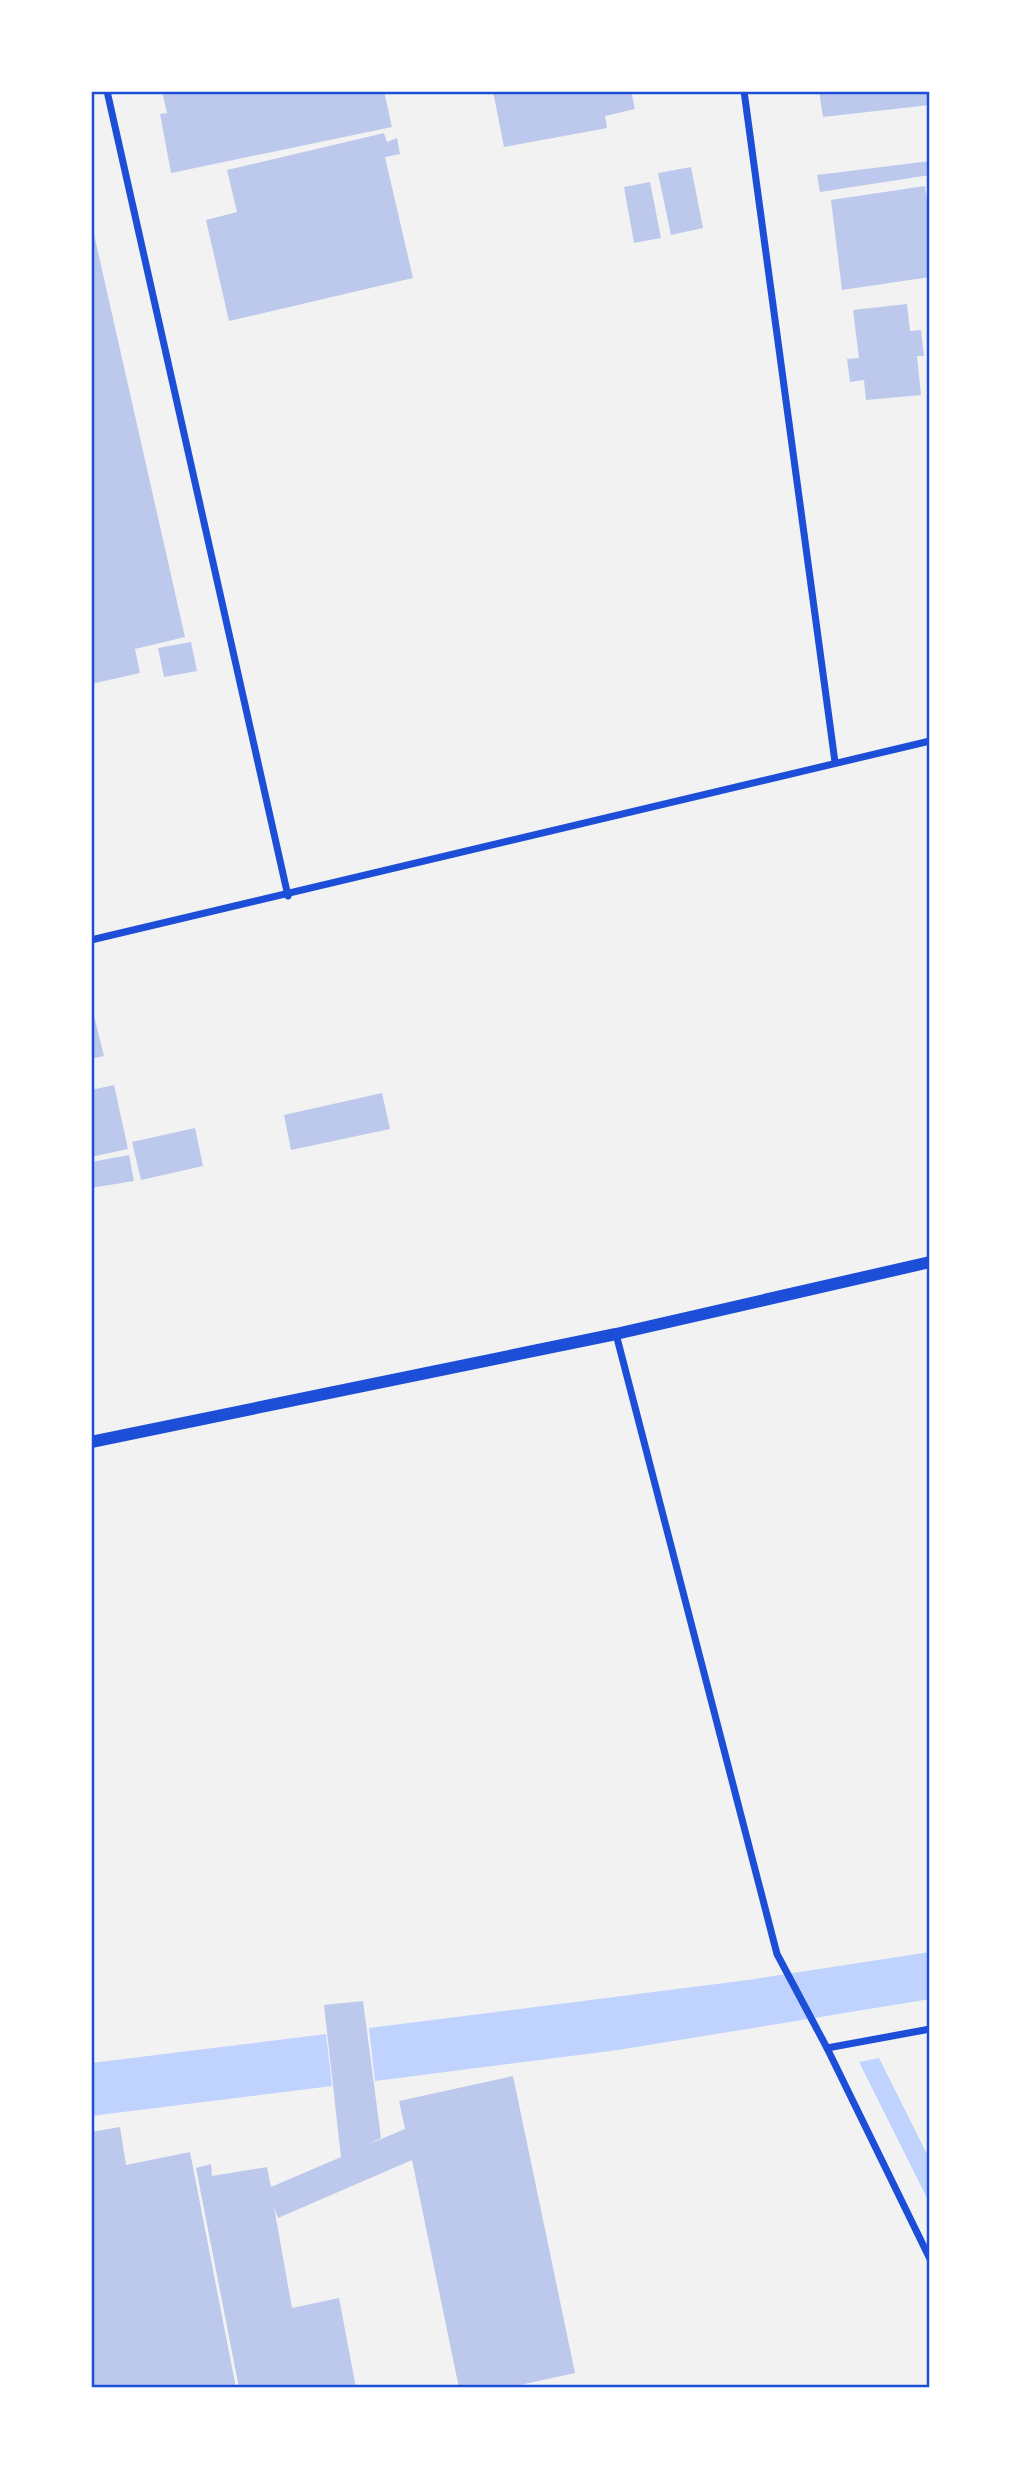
<svg xmlns="http://www.w3.org/2000/svg" width="1021" height="2479" font-family="'Titillium Web',sans-serif">
	<style>
		.water { fill: #bfd3fe }
		.building { fill: #bdc9ec }
		.lines { fill: none; stroke-linecap: round; stroke-linejoin: round }
		.minor { stroke: #1d4ed8; stroke-width: 7 }
		.tertiary { stroke: #1d4ed8; stroke-width: 12 }
		.neatline { fill: none; stroke: #1d4ed8; stroke-width: 2.5 }
	</style>
	<rect width="100%" height="100%" fill="#f2f2f2"/>
	<g class="water">
		<polygon points="930,1952 930,1999 618,2050 375,2081 369,2028 748,1980"/>
		<polygon points="326,2034 332,2086 91,2116 91,2063"/>
		<polygon points="879,2058 930,2160 930,2204 859,2062"/>
	</g>
	<g class="building">
		<polygon points="162,91 384,91 392,127 171,173 160,114 167,113"/>
		<polygon points="493,91 631,91 635,109 605,116 607,128 504,147"/>
		<polygon points="819,91 930,91 930,105 823,117"/>
		<polygon points="384,133 387,142 397,138 400,154 385,157 413,278 229,321 206,220 237,212 227,170"/>
		<polygon points="930,161 930,175 820,192 817,175"/>
		<polygon points="691,167 703,228 671,235 658,173"/>
		<polygon points="650,182 661,238 634,243 624,187"/>
		<polygon points="925,186 930,223 930,277 842,290 831,200"/>
		<polygon points="91,221 185,637 135,649 140,673 91,684"/>
		<polygon points="907,304 910,331 921,330 924,356 917,356 921,395 866,400 864,380 850,382 847,359 859,358 853,310"/>
		<polygon points="191,642 197,671 164,677 158,648"/>
		<polygon points="91,1004 104,1056 91,1059"/>
		<polygon points="114,1085 128,1149 91,1157 91,1090"/>
		<polygon points="382,1093 390,1129 291,1150 284,1115"/>
		<polygon points="195,1128 203,1166 141,1180 132,1142"/>
		<polygon points="129,1155 134,1181 91,1188 91,1162"/>
		<polygon points="363,2001 381,2138 367,2145 405,2129 399,2101 513,2076 575,2373 506,2388 459,2388 412,2160 278,2218 274,2207 292,2308 339,2298 356,2388 239,2388 196,2168 211,2164 212,2176 267,2167 271,2187 341,2157 324,2005"/>
		<polygon points="120,2127 126,2165 190,2152 236,2388 91,2388 91,2132"/>
	</g>
	<g class="lines">
		<g class="minor">
			<polyline points="107,91 288,896"/>
			<polyline points="744,91 835,762"/>
			<polyline points="91,940 930,741"/>
			<polyline points="616,1334 777,1954 827,2048 930,2259"/>
			<polyline points="827,2048 930,2029"/>
		</g>
		<polyline class="tertiary" points="91,1442 616,1334 930,1262"/>
	</g>
	<rect width="1021" height="2479" fill="none" stroke="#ffffff" stroke-width="186"/>
	<rect x="93" y="93" width="835" height="2293" class="neatline"/>
</svg>
